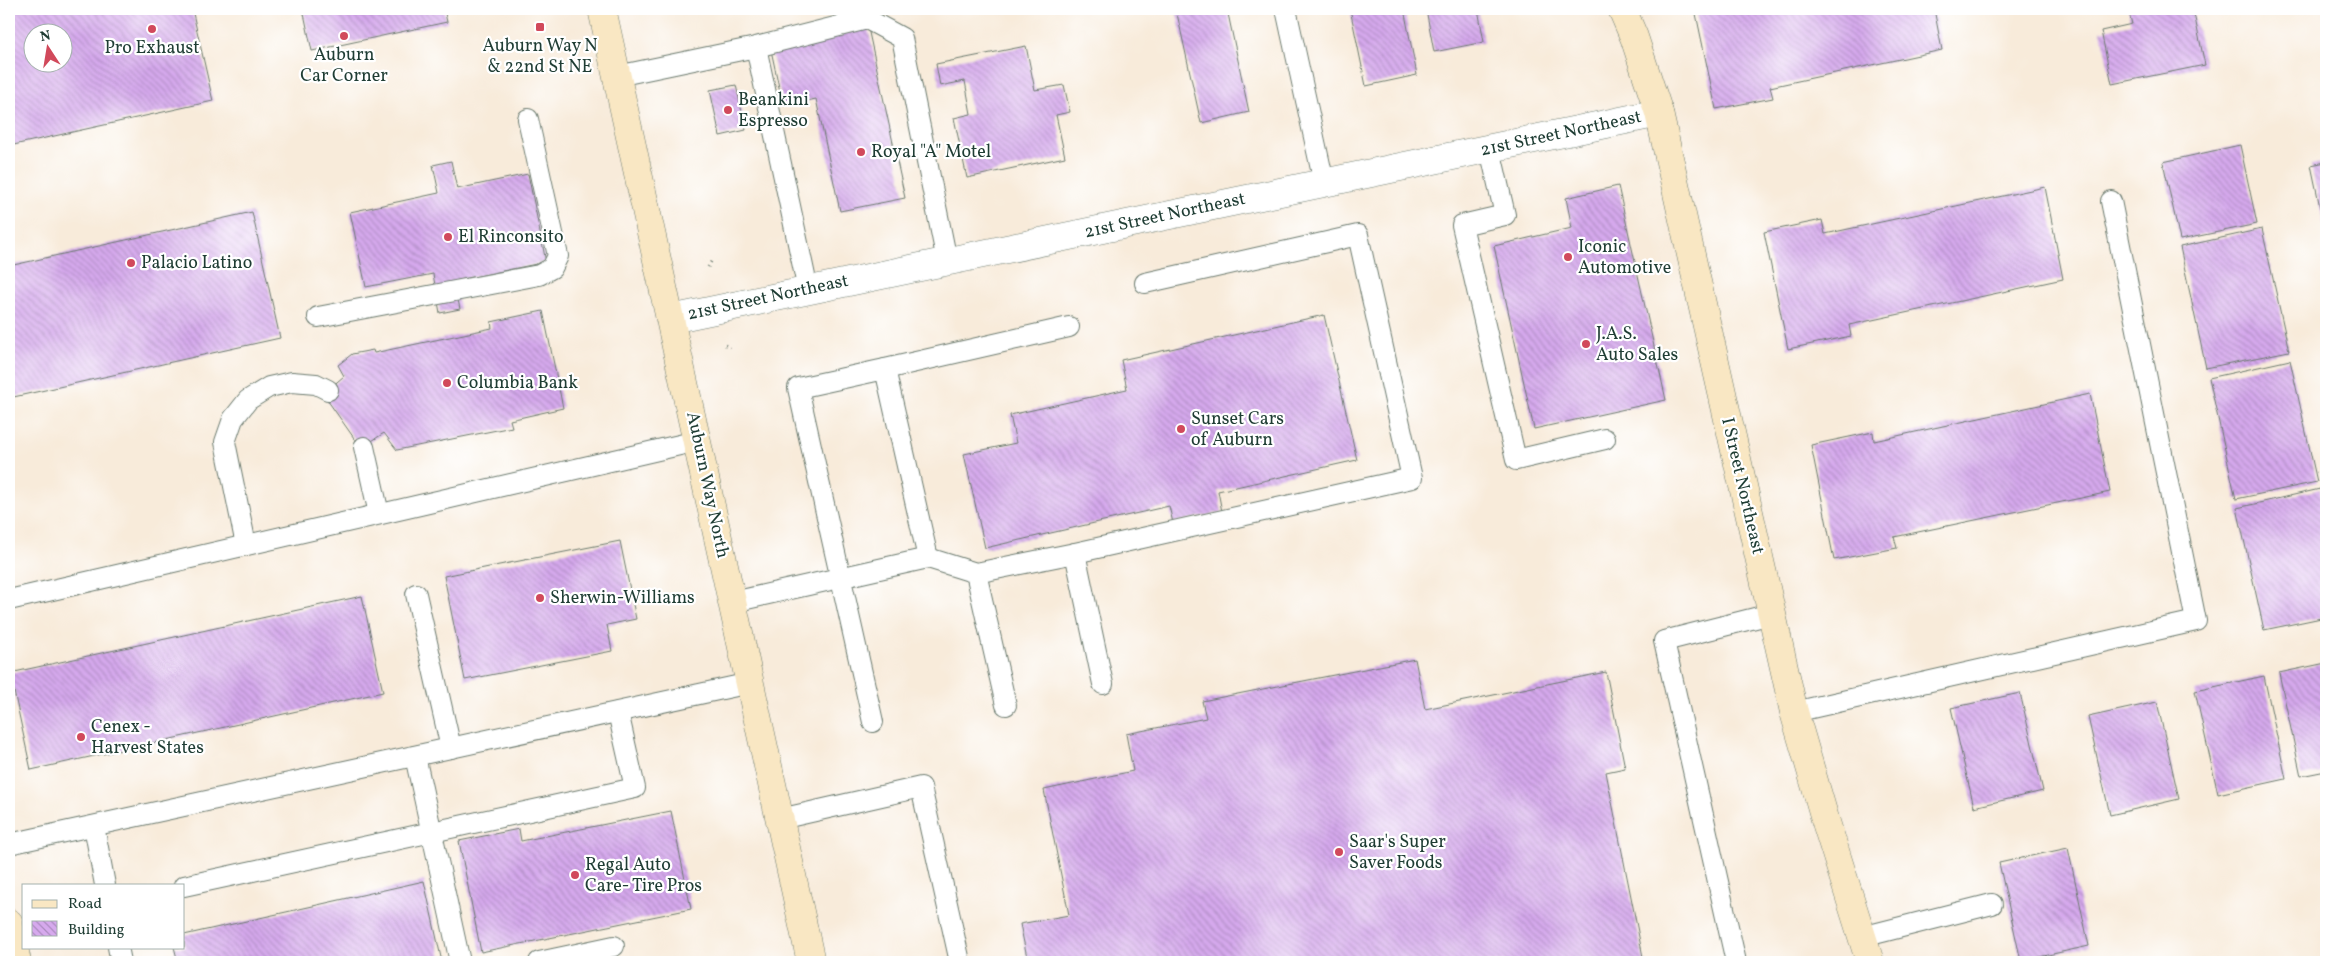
<svg xmlns="http://www.w3.org/2000/svg" width="2335" height="971" font-family="Vollkorn,serif">
	<style>
		.building { fill: url(#building-back-hatch); fill-rule: evenodd }
		.lines { fill: none; stroke-linecap: round; stroke-linejoin: round }
		.lane-casing { stroke: #6b7a6e; stroke-width: 22 }
		.street-casing { stroke: #6b7a6e; stroke-width: 29 }
		.secondary-casing { stroke: #6b7a6e; stroke-width: 29 }
		.path { stroke: #6b7a6e; stroke-width: 3; stroke-dasharray: 1 4; stroke-linecap: butt }
		.lane { stroke: #fff; stroke-width: 20 }
		.street { stroke: #fff; stroke-width: 28 }
		.secondary { stroke: #f9e7c3; stroke-width: 28 }
		.poi-dot { fill: #d1495b; stroke: #fff; stroke-width: 2 }
		.labels { text-anchor: middle; dominant-baseline: central; stroke-width: 4.5; stroke-linejoin: round; paint-order: stroke }
		.poi-label { font-size: 18px; fill: #1f3d34; stroke: #fff; text-anchor: start }
		.street-label { font-size: 18px; fill: #1f3d34; stroke: #fff }
	</style>
	<defs>
		<pattern id="building-back-hatch" width="6" height="6" patternUnits="userSpaceOnUse" patternTransform="scale(1.25)"><rect width="6" height="6" fill="#d6a9ed"/><path d="M-1 5l2 2M0 0l6 6M5-1l2 2" fill="none" stroke="#ad8bc1"/></pattern>
	</defs>
	<rect width="100%" height="100%" fill="#fff"/>
	<filter id="ink" filterUnits="userSpaceOnUse"><feTurbulence type="fractalNoise" baseFrequency=".02" numOctaves="2"/><feDisplacementMap in="SourceGraphic" scale="10" xChannelSelector="R" yChannelSelector="G"/><feConvolveMatrix kernelMatrix="1 2 1 2 8 2 1 2 1" color-interpolation-filters="sRGB"/></filter>
	<filter id="wash" filterUnits="userSpaceOnUse"><feTurbulence type="fractalNoise" baseFrequency=".0096" numOctaves="4" result="noise"/><feDisplacementMap in="SourceGraphic" scale="20" xChannelSelector="R" yChannelSelector="G"/><feGaussianBlur stdDeviation="1.12" result="paint"/><feColorMatrix in="noise" values="0 0 0 0 0 0 0 0 0 0 0 0 0 0 0 0 0 1.4 0 .05"/><feComposite in="paint" operator="in"/></filter>
	<g filter="url(#wash)">
		<rect width="100%" height="100%" fill="#f8ebda"/>
		<g id="blocks">
			<g class="building">
				<path d="M9,9H192L213,101L9,146ZM32,32H62V62H32Z"/>
				<polygon points="303,9 444,9 447,22 312,51"/>
				<polygon points="1176,9 1227,9 1249,112 1201,123"/>
				<polygon points="1350,9 1404,9 1417,75 1366,86"/>
				<polygon points="1426,9 1478,9 1484,42 1434,52"/>
				<polygon points="1695,9 1934,9 1942,50 1770,87 1773,98 1716,109"/>
				<polygon points="2128,9 2193,9 2205,65 2112,84 2101,31 2132,24"/>
				<polygon points="868,28 905,198 840,211 816,99 783,106 771,50"/>
				<polygon points="1026,46 1035,90 1064,85 1070,112 1056,115 1065,157 967,178 954,118 971,114 965,81 940,86 936,64"/>
				<polygon points="736,85 746,130 720,136 710,90"/>
				<polygon points="2240,145 2257,224 2180,240 2163,162"/>
				<polygon points="451,161 457,189 528,174 546,262 454,281 460,309 440,313 433,274 366,287 350,212 439,193 433,165"/>
				<polygon points="2326,162 2326,231 2325,231 2311,165"/>
				<polygon points="1618,186 1666,400 1534,429 1494,246 1572,228 1566,198"/>
				<polygon points="2045,187 2063,279 1849,325 1851,336 1788,349 1764,232 1822,220 1825,234"/>
				<polygon points="252,212 280,338 9,398 9,266"/>
				<polygon points="2262,229 2289,351 2206,368 2180,247"/>
				<polygon points="543,311 563,408 510,420 512,427 397,450 384,433 361,448 323,394 344,376 338,365 352,354 373,350 374,353 492,328 491,322"/>
				<polygon points="1324,315 1357,460 1218,491 1222,512 1173,523 1169,506 985,548 964,454 1016,443 1010,415 1127,389 1121,360"/>
				<polygon points="2290,360 2317,482 2236,499 2209,378"/>
				<polygon points="2090,394 2110,492 1894,537 1897,548 1834,560 1811,445 1873,432 1874,441"/>
				<polygon points="2320,489 2326,518 2326,617 2264,630 2237,508"/>
				<polygon points="620,541 636,619 607,625 612,651 465,680 444,576"/>
				<polygon points="362,596 383,692 31,770 10,673"/>
				<polygon points="1415,659 1425,709 1606,672 1625,768 1606,772 1644,962 1014,962 1014,960 1027,957 1020,924 1069,915 1044,790 1133,771 1126,734 1206,718 1202,701"/>
				<polygon points="2326,663 2326,771 2301,776 2279,673"/>
				<polygon points="2264,676 2286,779 2218,794 2195,691"/>
				<polygon points="2020,693 2043,791 1974,807 1951,708"/>
				<polygon points="2157,702 2179,799 2110,815 2088,717"/>
				<polygon points="671,811 691,909 481,952 459,841 519,829 521,841"/>
				<polygon points="2068,848 2089,946 2021,961 1999,863"/>
				<polygon points="424,881 442,962 178,962 174,947 184,947 184,935"/>
			</g>
		</g>
	</g>
	<g filter="url(#ink)">
		<use href="#blocks" fill-opacity="0" stroke="#6b7a6e" stroke-width="1"/>
		<g class="lines">
			<defs>
				<g id="lane">
					<polyline points="1286,9 1324,183"/>
					<polyline points="756,47 808,290"/>
					<polyline points="617,76 756,47 867,19 902,38 947,261"/>
					<polyline points="1490,149 1505,215 1462,225 1516,460 1605,439"/>
					<polyline points="318,317 539,275 552,268 558,256 528,119"/>
					<polyline points="885,369 1069,327"/>
					<polyline points="364,447 379,514"/>
					<polyline points="246,545 225,442 233,419 248,400 269,387 292,382 316,384 328,390"/>
					<polyline points="1075,553 1412,478 1358,235 1145,283"/>
					<polyline points="928,558 976,573 1006,705"/>
					<polyline points="976,573 1075,553 1103,684"/>
					<polyline points="416,594 451,748"/>
					<polyline points="9,600 697,441"/>
					<path d="M733,602C798,587 863,573 928,558L885,369L798,388L873,722"/>
					<polyline points="1794,712 2196,621 2111,201"/>
					<polyline points="415,756 460,962"/>
					<polyline points="780,819 921,787 960,962"/>
					<polyline points="94,826 105,885"/>
					<polyline points="9,844 750,683"/>
					<polyline points="184,886 635,788 618,712"/>
					<polyline points="1862,937 1992,904"/>
					<polyline points="118,947 121,962"/>
					<polyline points="539,962 614,946"/>
					<polyline points="1736,962 1664,641 1771,614"/>
				</g>
				<polyline id="street" points="671,319 1659,113"/>
				<g id="secondary">
					<polyline points="602,9 811,962"/>
					<polyline points="1622,9 1634,37 1659,113 1794,712 1825,819 1870,962"/>
					<polyline points="9,923 17,962"/>
				</g>
			</defs>
			<use href="#lane" class="lane-casing"/>
			<use href="#street" class="street-casing"/>
			<use href="#secondary" class="secondary-casing"/>
			<g class="path">
				<polyline points="708,267 712,260"/>
				<polyline points="725,345 733,349"/>
			</g>
			<use href="#lane" class="lane"/>
			<use href="#street" class="street"/>
			<use href="#secondary" class="secondary"/>
		</g>
	</g>
	<g class="poi-dot">
		<rect x="535" y="22" width="10" height="10" rx="2.5"/>
		<circle cx="152" cy="29" r="5"/>
		<circle cx="344" cy="36" r="5"/>
		<circle cx="728" cy="110" r="5"/>
		<circle cx="861" cy="152" r="5"/>
		<circle cx="448" cy="237" r="5"/>
		<circle cx="1568" cy="257" r="5"/>
		<circle cx="131" cy="263" r="5"/>
		<circle cx="1586" cy="344" r="5"/>
		<circle cx="447" cy="383" r="5"/>
		<circle cx="1181" cy="429" r="5"/>
		<circle cx="540" cy="598" r="5"/>
		<circle cx="81" cy="737" r="5"/>
		<circle cx="1339" cy="852" r="5"/>
		<circle cx="575" cy="875" r="5"/>
	</g>
	<g class="labels">
		<g class="poi-label">
			<text x="540" y="46" text-anchor="middle">Auburn Way N<tspan x="540" dy="21">&amp; 22nd St NE</tspan></text>
			<text x="152" y="48" text-anchor="middle">Pro Exhaust</text>
			<text x="344" y="55" text-anchor="middle">Auburn<tspan x="344" dy="21">Car Corner</tspan></text>
			<text x="738" y="100">Beankini<tspan x="738" dy="21">Espresso</tspan></text>
			<text x="871" y="152">Royal "A" Motel</text>
			<text x="458" y="237">El Rinconsito</text>
			<text x="1578" y="247">Iconic<tspan x="1578" dy="21">Automotive</tspan></text>
			<text x="141" y="263">Palacio Latino</text>
			<text x="1596" y="334">J.A.S.<tspan x="1596" dy="21">Auto Sales</tspan></text>
			<text x="457" y="383">Columbia Bank</text>
			<text x="1191" y="419">Sunset Cars<tspan x="1191" dy="21">of Auburn</tspan></text>
			<text x="550" y="598">Sherwin-Williams</text>
			<text x="91" y="727">Cenex -<tspan x="91" dy="21">Harvest States</tspan></text>
			<text x="1349" y="842">Saar's Super<tspan x="1349" dy="21">Saver Foods</tspan></text>
			<text x="585" y="865">Regal Auto<tspan x="585" dy="21">Care- Tire Pros</tspan></text>
		</g>
		<g class="street-label">
			<text transform="translate(1561 134) rotate(-12)">21st Street Northeast</text>
			<text transform="translate(1165 216) rotate(-12)">21st Street Northeast</text>
			<text transform="translate(768 298) rotate(-12)">21st Street Northeast</text>
			<text transform="translate(707 485) rotate(78)">Auburn Way North</text>
			<text transform="translate(1742 486) rotate(77)">I Street Northeast</text>
		</g>
	</g>
	<rect width="2335" height="971" fill="none" stroke="#fff" stroke-width="30"/>
	<rect x="22" y="884" width="162" height="65" fill="#ffffff" stroke="#a5b1ae"/>
	<rect x="32" y="900" width="25" height="8" fill="#f9e7c3" stroke="#a5b1ae"/>
	<text x="68" y="908" font-size="15" fill="#1f3d34">Road</text>
	<rect x="32" y="921" width="25" height="15" fill="url(#building-back-hatch)" stroke="#a5b1ae"/>
	<text x="68" y="934" font-size="15" fill="#1f3d34">Building</text>
	<g transform="translate(48 48) rotate(348)"><circle r="24" fill="#ffffff" stroke="#a5b1ae"/>
	<path d="M0-4L9 19L0 12L-9 19Z" fill="#d1495b"/>
	<text y="-8" font-size="14" font-weight="bold" text-anchor="middle" fill="#1f3d34">N</text>
	</g>
</svg>
